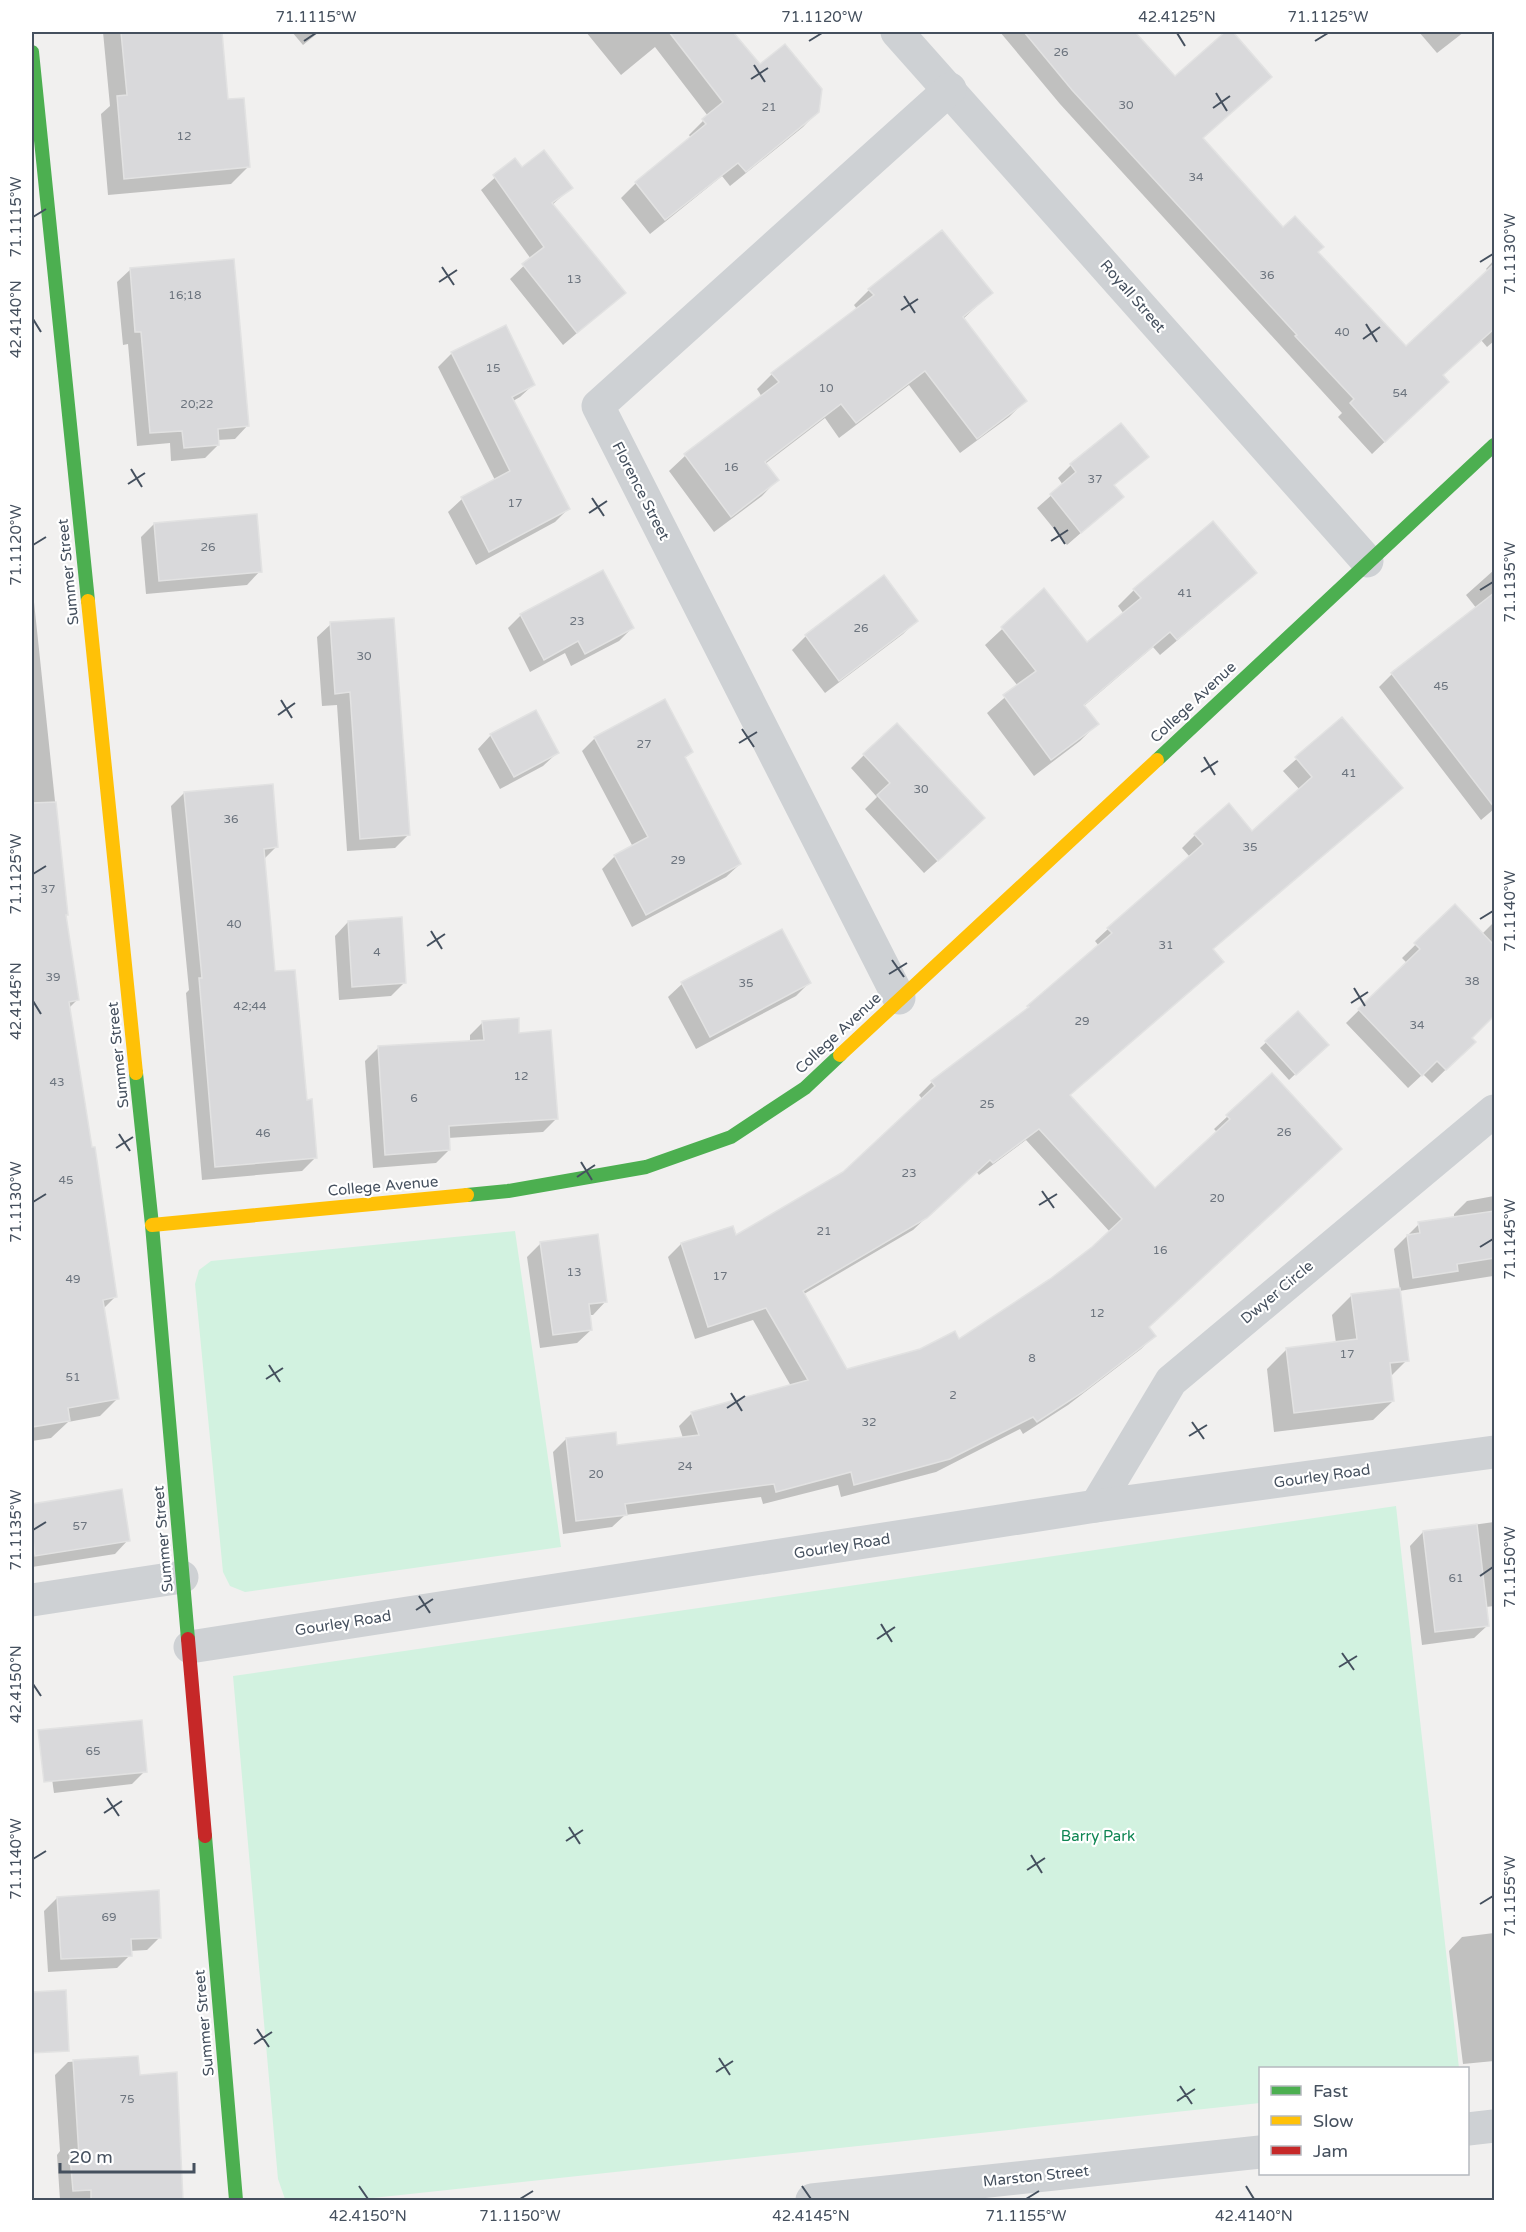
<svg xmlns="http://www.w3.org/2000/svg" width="1526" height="2232" font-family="'Varela Round',sans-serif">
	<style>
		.green { fill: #d2f2e0 }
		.shadow { fill: #0003; fill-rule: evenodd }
		.building { fill: #d9d9db; stroke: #e2e2e2; stroke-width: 1.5; fill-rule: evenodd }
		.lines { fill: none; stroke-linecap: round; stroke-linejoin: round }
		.street { stroke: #ced1d4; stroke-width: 33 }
		.fast { stroke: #4caf50; stroke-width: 14 }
		.slow { stroke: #ffc107; stroke-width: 14 }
		.jam { stroke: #c62828; stroke-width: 14 }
		.ticks { fill: none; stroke: #45505e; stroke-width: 2 }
		.labels { text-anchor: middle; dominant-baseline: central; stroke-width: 4.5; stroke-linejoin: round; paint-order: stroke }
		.number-label { font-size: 12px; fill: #6c747e }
		.street-label { font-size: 15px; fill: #45505e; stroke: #fff }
		.park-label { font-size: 15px; fill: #0f8653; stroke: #fff }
		.neatline { fill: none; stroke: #45505e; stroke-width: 2 }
		.ticks-label { font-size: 15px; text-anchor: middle; fill: #45505e }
	</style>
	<rect width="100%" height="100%" fill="#f1f0ef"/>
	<g class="green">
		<polygon points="515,1231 561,1547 245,1592 230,1586 223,1572 195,1284 199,1270 211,1261"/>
		<polygon points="1396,1506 1459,2068 1260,2068 1260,2103 354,2200 285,2199 278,2179 233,1676"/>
	</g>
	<g class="shadow">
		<polygon points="103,32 221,32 227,101 248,167 231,184 108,195 101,114 110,106"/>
		<polygon points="292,32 319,32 303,45"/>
		<polygon points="586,32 731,32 760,66 818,111 803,127 730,186 722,176 650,234 621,198 636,183 691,138 689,135 708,116 655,47 621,75"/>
		<polygon points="1000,32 1128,32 1153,62 1174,78 1228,32 1231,32 1270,77 1202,139 1283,229 1317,252 1406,348 1489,272 1486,269 1494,260 1494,341 1487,347 1481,340 1442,376 1434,395 1372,454 1338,417 1342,413 1060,104"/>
		<polygon points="1419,32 1464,32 1437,53"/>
		<polygon points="515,160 522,169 571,188 552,205 624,293 563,345 510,279 531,259 481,190"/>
		<polygon points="131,269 248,425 235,439 217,440 218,445 205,458 171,461 170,443 137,446 128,344 123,345 117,282"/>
		<polygon points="869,290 991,293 963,319 1025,401 1009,417 960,453 909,385 839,438 825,418 765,464 777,480 762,496 714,532 669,471 685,456 762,397 757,389 772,374 857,309 854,305"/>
		<polygon points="505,327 534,384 520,397 513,401 568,509 555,522 476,565 448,512 462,499 495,480 438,367 452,353"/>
		<polygon points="1147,456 1113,486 1122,497 1067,545 1037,508 1063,485 1058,478 1071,465"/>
		<polygon points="154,524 260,571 247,585 146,594 141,537"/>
		<polygon points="1494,570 1494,809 1481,820 1379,687 1392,674 1477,609 1466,595"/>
		<polygon points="1255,573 1238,589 1160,655 1153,647 1084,706 1097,724 1080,741 1034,776 987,713 1018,686 985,645 1044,590 1087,644 1124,614 1118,606 1134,590"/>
		<polygon points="883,578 916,621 903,634 825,693 792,650 806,636"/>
		<polygon points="32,583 67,915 64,917 77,1000 69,1008 115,1297 103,1309 117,1399 100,1416 68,1422 51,1438 32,1441"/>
		<polygon points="521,615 632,628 619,641 571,666 565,653 530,672 508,628"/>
		<polygon points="331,624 408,835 395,848 347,851 337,705 322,706 317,637"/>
		<path d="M1342,719L1401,788L1211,950L1222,962L1069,1096L1155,1190L1217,1132L1214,1129L1272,1075L1147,1327L1154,1336L1141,1349L1068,1405L1023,1434L1020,1429L936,1472L841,1497L838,1485L763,1504L761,1497L625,1515L612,1527L563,1534L553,1452L566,1439L616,1447L683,1438L679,1426L692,1413L791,1386L753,1320L695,1339L668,1257L681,1244L735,1237L843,1173L923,1100L919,1095L932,1082L1016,1018L1099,946L1095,941L1108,929L1190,857L1182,848L1195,835L1252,833L1300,790L1283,771ZM1026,1140L1110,1232L1051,1281L959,1342L846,1370L804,1294L913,1230L976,1171L979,1175Z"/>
		<polygon points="491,735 557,753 543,766 500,789 478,749"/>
		<polygon points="595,738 692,752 684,759 740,864 726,877 632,927 602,869 615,856 633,847 582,751"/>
		<polygon points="864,755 970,832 924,873 865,809 877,797 851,768"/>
		<polygon points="184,793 276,847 263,860 273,973 305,1101 316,1157 302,1171 202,1180 186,993 189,990 171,806"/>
		<polygon points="1455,906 1482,934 1494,922 1494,1015 1471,1038 1474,1042 1432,1083 1423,1074 1408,1088 1346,1023 1407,963 1402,958"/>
		<polygon points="348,922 404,983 391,996 339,1000 335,936"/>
		<polygon points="781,931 809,983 796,996 696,1049 668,997 682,984"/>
		<polygon points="1298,1013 1320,1051 1289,1080 1260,1048"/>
		<polygon points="483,1022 518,1034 556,1119 543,1132 448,1138 449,1150 436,1163 373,1168 365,1061 378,1048 470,1042 470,1035"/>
		<polygon points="1494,1196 1494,1286 1493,1276 1399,1291 1407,1360 1390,1377 1393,1401 1373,1420 1274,1432 1267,1369 1287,1349 1336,1343 1332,1315 1352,1295 1400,1290 1394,1249 1419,1224 1454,1218 1454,1214 1467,1201"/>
		<polygon points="541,1243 606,1301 593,1315 589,1315 591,1330 577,1343 540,1348 527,1257"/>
		<polygon points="121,1491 128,1540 115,1554 32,1567 32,1506"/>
		<polygon points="1494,1522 1494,1606 1486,1607 1488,1625 1474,1638 1422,1645 1410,1546 1423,1532"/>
		<polygon points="47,1743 145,1771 132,1784 54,1793"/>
		<polygon points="57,1898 160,1937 147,1950 130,1951 130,1955 117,1968 48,1972 44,1911"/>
		<polygon points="1494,1933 1494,2061 1463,2064 1449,1951 1462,1937"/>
		<polygon points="137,2057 138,2076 175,2074 182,2200 60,2200 57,2155 60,2151 55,2075 68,2062"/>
	</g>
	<g class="building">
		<polygon points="121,32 222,32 228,99 244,98 250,167 124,179 117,96 127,95"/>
		<polygon points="669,32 733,32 760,64 785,44 822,89 819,112 746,172 738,163 665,220 635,182 706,124 702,119 723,102"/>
		<polygon points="1024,32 1135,32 1175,76 1225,32 1233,32 1272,77 1203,138 1283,227 1295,216 1324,247 1318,252 1406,346 1494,264 1494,329 1443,375 1449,382 1385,442 1350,403 1354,399 1295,336 1297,335 1072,90"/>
		<polygon points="544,150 573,188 552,203 626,293 577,333 522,264 544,247 493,175 515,158 522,167"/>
		<polygon points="942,230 993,293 963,317 1027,401 977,439 925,371 856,423 841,404 765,462 779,480 731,517 684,454 779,382 771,373 874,295 868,289"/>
		<polygon points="234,259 249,426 218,429 219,445 184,448 182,431 150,433 141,332 135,332 130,268"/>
		<polygon points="506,325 535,385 512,397 570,509 489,552 461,497 510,471 451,352"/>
		<polygon points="1121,423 1149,457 1114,485 1124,497 1081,533 1050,494 1076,472 1070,464"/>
		<polygon points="257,514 262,572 159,581 154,523"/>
		<polygon points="1213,521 1257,573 1177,640 1170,632 1084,705 1099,724 1051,760 1003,695 1036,671 1001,627 1044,588 1087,642 1141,598 1133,589"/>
		<polygon points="603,570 634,628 585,654 578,641 544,660 520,614"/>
		<polygon points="884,575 918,621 839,681 805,635"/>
		<polygon points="1494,593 1494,807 1391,673"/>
		<polygon points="394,618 410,835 360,839 350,692 335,694 330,622"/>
		<polygon points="665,699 693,752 685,757 741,864 646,915 614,855 648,837 594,737"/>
		<polygon points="536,710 559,753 514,777 490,734"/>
		<path d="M1342,717L1403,788L1213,949L1224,962L1070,1095L1155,1188L1230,1119L1226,1115L1272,1073L1342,1149L1149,1327L1156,1336L1083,1392L1037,1422L1033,1417L950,1459L854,1485L851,1472L776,1492L774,1484L625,1504L627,1515L576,1521L566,1438L616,1432L617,1445L699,1435L691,1412L808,1380L766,1308L708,1327L681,1243L733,1226L736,1235L843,1172L935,1086L931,1081L1029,1007L1027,1006L1112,933L1107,928L1203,844L1194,834L1229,803L1252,831L1312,777L1295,757ZM1039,1129L1122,1219L1092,1247L1050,1279L959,1339L955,1331L920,1349L847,1369L803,1291L927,1218L990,1160L993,1163Z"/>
		<polygon points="897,723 985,818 938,861 877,795 890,783 863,754"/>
		<polygon points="273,784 278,847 264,849 275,971 295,970 307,1100 312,1099 317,1158 215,1167 199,978 202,978 184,792"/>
		<polygon points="56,802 68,915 66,915 79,1000 69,1002 92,1147 95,1147 117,1297 103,1300 119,1399 68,1408 70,1421 32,1427 32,803"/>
		<polygon points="1455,904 1494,945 1494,1016 1472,1038 1476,1042 1446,1070 1437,1061 1422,1076 1358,1009 1420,949 1414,943"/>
		<polygon points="402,917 406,983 352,987 348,921"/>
		<polygon points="782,929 811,983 710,1037 681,982"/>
		<polygon points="1298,1011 1329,1045 1296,1075 1265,1041"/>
		<polygon points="519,1018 519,1033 551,1030 558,1119 449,1126 450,1150 385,1155 378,1046 484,1040 482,1021"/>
		<polygon points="1494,1211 1494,1258 1457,1264 1458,1271 1413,1278 1407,1235 1420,1233 1418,1222"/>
		<polygon points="598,1234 607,1302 589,1304 592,1330 553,1335 540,1242"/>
		<polygon points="1400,1288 1409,1361 1390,1363 1394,1401 1294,1413 1286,1348 1357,1339 1351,1294"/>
		<polygon points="122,1489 130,1541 35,1556 32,1531 32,1504"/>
		<polygon points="1477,1524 1489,1626 1435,1632 1423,1531"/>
		<polygon points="142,1720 147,1772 44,1782 38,1730"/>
		<polygon points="159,1890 161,1938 131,1939 132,1956 61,1959 57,1897"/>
		<polygon points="66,1990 69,2051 32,2053 32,1992"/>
		<polygon points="138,2056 140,2075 177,2072 183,2200 91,2200 91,2190 73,2191 70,2156 79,2156 73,2060"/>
	</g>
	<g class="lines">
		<g class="street">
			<polyline points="897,32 1367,561"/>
			<polyline points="899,998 598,406 950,89"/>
			<polyline points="1096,1506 1171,1381 1494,1111"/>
			<polyline points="32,1600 182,1577"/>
			<polyline points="190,1647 1096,1506 1494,1452"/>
			<polyline points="1468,2129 1494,2126"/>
			<polyline points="812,2200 1260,2152"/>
		</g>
		<g class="fast">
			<polyline points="32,52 88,601"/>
			<polyline points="1157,760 1494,445"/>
			<polyline points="136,1073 152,1225 188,1639"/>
			<polyline points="467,1195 508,1191 646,1167 731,1137 805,1088 840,1055"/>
			<polyline points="205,1836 236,2200"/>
		</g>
		<g class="slow">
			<polyline points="88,601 136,1073"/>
			<polyline points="840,1055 1157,760"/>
			<polyline points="152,1225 467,1195"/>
		</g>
		<polyline class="jam" points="188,1639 205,1836"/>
	</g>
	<path class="ticks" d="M1177,33L1185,46M304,41L316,33M809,41L822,33M1315,41L1328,33M754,65L765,82M751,79L768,68M1216,93L1227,111M1213,108L1230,96M33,217L46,209M1480,262L1493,254M442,267L454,285M439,282L457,270M904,296L915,313M901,310L918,299M33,319L41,332M1366,324L1377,342M1363,339L1380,327M131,469L142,487M128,484L145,473M592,498L604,516M589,513L607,501M1054,527L1065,544M1051,541L1068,530M33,545L46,537M1480,590L1493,582M281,700L292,718M278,715L295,703M742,729L754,747M739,743L757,732M1204,757L1215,775M1201,772L1218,761M33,874L46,866M1480,919L1493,911M431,931L442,949M427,946L445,934M892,960L904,977M889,974L907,963M1354,988L1365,1006M33,1001L41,1014M1351,1003L1368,992M119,1134L130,1151M116,1148L133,1137M581,1162L592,1180M577,1177L595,1165M1042,1191L1054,1208M33,1202L46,1194M1039,1205L1057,1194M1480,1247L1493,1239M269,1365L280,1382M266,1379L283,1368M731,1393L742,1411M727,1408L745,1396M1192,1422L1204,1439M1189,1436L1207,1425M33,1530L46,1522M1480,1576L1493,1567M419,1596L430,1613M416,1610L433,1599M881,1624L892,1642M877,1639L895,1627M1342,1653L1354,1670M1339,1667L1357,1656M33,1684L41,1696M107,1798L119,1816M104,1813L122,1801M569,1827L580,1844M566,1841L583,1830M1031,1855L1042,1873M33,1859L46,1851M1027,1870L1045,1858M1480,1904L1493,1896M257,2029L269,2047M254,2044L272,2032M719,2058L730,2075M716,2072L733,2061M1180,2086L1192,2104M1177,2101L1195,2089M359,2186L368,2199M802,2186L811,2199M1246,2186L1254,2199M520,2199L533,2191M1026,2199L1039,2191"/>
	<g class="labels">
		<g class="number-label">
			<text x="1061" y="52">26</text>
			<text x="1126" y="105">30</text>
			<text x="769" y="107">21</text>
			<text x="184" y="136">12</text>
			<text x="1196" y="177">34</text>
			<text x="1267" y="275">36</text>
			<text x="574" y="279">13</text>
			<text x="185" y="295">16;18</text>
			<text x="1342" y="332">40</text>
			<text x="493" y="368">15</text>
			<text x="826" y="388">10</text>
			<text x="1400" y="393">54</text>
			<text x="197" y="404">20;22</text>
			<text x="731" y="467">16</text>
			<text x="1095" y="479">37</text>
			<text x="515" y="503">17</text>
			<text x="208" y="547">26</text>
			<text x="1185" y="593">41</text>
			<text x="577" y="621">23</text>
			<text x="861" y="628">26</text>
			<text x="364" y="656">30</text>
			<text x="1441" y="686">45</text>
			<text x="644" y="744">27</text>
			<text x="1349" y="773">41</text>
			<text x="921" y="789">30</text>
			<text x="231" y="819">36</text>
			<text x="1250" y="847">35</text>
			<text x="678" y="860">29</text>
			<text x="48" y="889">37</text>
			<text x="234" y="924">40</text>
			<text x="1166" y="945">31</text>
			<text x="377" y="952">4</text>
			<text x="53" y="977">39</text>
			<text x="1472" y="981">38</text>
			<text x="746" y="983">35</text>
			<text x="250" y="1006">42;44</text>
			<text x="1082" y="1021">29</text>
			<text x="1417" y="1025">34</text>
			<text x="521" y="1076">12</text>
			<text x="57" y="1082">43</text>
			<text x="414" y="1098">6</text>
			<text x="987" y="1104">25</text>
			<text x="1284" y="1132">26</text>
			<text x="263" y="1133">46</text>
			<text x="909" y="1173">23</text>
			<text x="66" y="1180">45</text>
			<text x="1217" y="1198">20</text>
			<text x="824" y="1231">21</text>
			<text x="1160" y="1250">16</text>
			<text x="574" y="1272">13</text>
			<text x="720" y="1276">17</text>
			<text x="73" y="1279">49</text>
			<text x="1097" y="1313">12</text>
			<text x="1347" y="1354">17</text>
			<text x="1032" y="1358">8</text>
			<text x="73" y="1377">51</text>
			<text x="953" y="1395">2</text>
			<text x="869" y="1422">32</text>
			<text x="685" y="1466">24</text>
			<text x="596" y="1474">20</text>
			<text x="80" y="1526">57</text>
			<text x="1456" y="1578">61</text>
			<text x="93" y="1751">65</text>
			<text x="109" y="1917">69</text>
			<text x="127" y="2099">75</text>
		</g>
		<g class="street-label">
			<text transform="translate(1133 296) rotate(49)">Royall Street</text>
			<text transform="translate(641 491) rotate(63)">Florence Street</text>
			<text transform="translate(68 572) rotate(-96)">Summer Street</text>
			<text transform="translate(1193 702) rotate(-43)">College Avenue</text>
			<text transform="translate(838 1033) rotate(-43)">College Avenue</text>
			<text transform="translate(118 1055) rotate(-96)">Summer Street</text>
			<text transform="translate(383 1186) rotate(-5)">College Avenue</text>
			<text transform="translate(1277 1292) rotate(-40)">Dwyer Circle</text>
			<text transform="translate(1322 1476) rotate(-8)">Gourley Road</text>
			<text transform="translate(163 1539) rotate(-95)">Summer Street</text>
			<text transform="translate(842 1546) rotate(-9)">Gourley Road</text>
			<text transform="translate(343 1623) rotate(-9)">Gourley Road</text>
			<text transform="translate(204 2023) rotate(-95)">Summer Street</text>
			<text transform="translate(1036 2176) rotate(-6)">Marston Street</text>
		</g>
		<g class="park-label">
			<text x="1098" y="1836">Barry Park</text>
		</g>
	</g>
	<rect width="1526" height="2232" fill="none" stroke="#ffffff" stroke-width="66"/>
	<rect x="1259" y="2067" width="210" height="108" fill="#ffffff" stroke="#b5b9bf" stroke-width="1.5"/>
	<rect x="1271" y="2086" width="30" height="9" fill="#4caf50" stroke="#b5b9bf" stroke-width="1.5"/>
	<text x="1313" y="2097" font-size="18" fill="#45505e">Fast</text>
	<rect x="1271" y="2116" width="30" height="9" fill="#ffc107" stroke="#b5b9bf" stroke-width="1.5"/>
	<text x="1313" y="2127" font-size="18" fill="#45505e">Slow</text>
	<rect x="1271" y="2146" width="30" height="9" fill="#c62828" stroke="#b5b9bf" stroke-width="1.5"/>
	<text x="1313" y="2157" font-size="18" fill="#45505e">Jam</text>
	<path d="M60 2163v9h134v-9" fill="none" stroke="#45505e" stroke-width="3"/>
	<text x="69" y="2163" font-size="18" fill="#45505e" stroke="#ffffff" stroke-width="4.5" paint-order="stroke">20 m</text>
	<rect x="33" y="33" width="1460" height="2166" class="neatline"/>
	<g class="ticks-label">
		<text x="316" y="22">71.1115°W</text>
		<text x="822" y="22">71.1120°W</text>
		<text x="1177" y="22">42.4125°N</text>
		<text x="1328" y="22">71.1125°W</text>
		<text transform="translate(16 217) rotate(-90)" y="5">71.1115°W</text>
		<text transform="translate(1510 254) rotate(-90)" y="5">71.1130°W</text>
		<text transform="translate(16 319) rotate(-90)" y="5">42.4140°N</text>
		<text transform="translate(16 545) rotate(-90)" y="5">71.1120°W</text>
		<text transform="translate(1510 582) rotate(-90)" y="5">71.1135°W</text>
		<text transform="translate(16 874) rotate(-90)" y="5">71.1125°W</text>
		<text transform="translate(1510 911) rotate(-90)" y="5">71.1140°W</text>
		<text transform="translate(16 1001) rotate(-90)" y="5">42.4145°N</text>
		<text transform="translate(16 1202) rotate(-90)" y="5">71.1130°W</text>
		<text transform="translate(1510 1239) rotate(-90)" y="5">71.1145°W</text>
		<text transform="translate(16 1530) rotate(-90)" y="5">71.1135°W</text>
		<text transform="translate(1510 1567) rotate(-90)" y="5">71.1150°W</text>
		<text transform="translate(16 1684) rotate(-90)" y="5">42.4150°N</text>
		<text transform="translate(16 1859) rotate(-90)" y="5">71.1140°W</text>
		<text transform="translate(1510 1896) rotate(-90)" y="5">71.1155°W</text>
		<text x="368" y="2221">42.4150°N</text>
		<text x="520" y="2221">71.1150°W</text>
		<text x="811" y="2221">42.4145°N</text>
		<text x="1026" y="2221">71.1155°W</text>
		<text x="1254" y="2221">42.4140°N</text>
	</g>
</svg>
